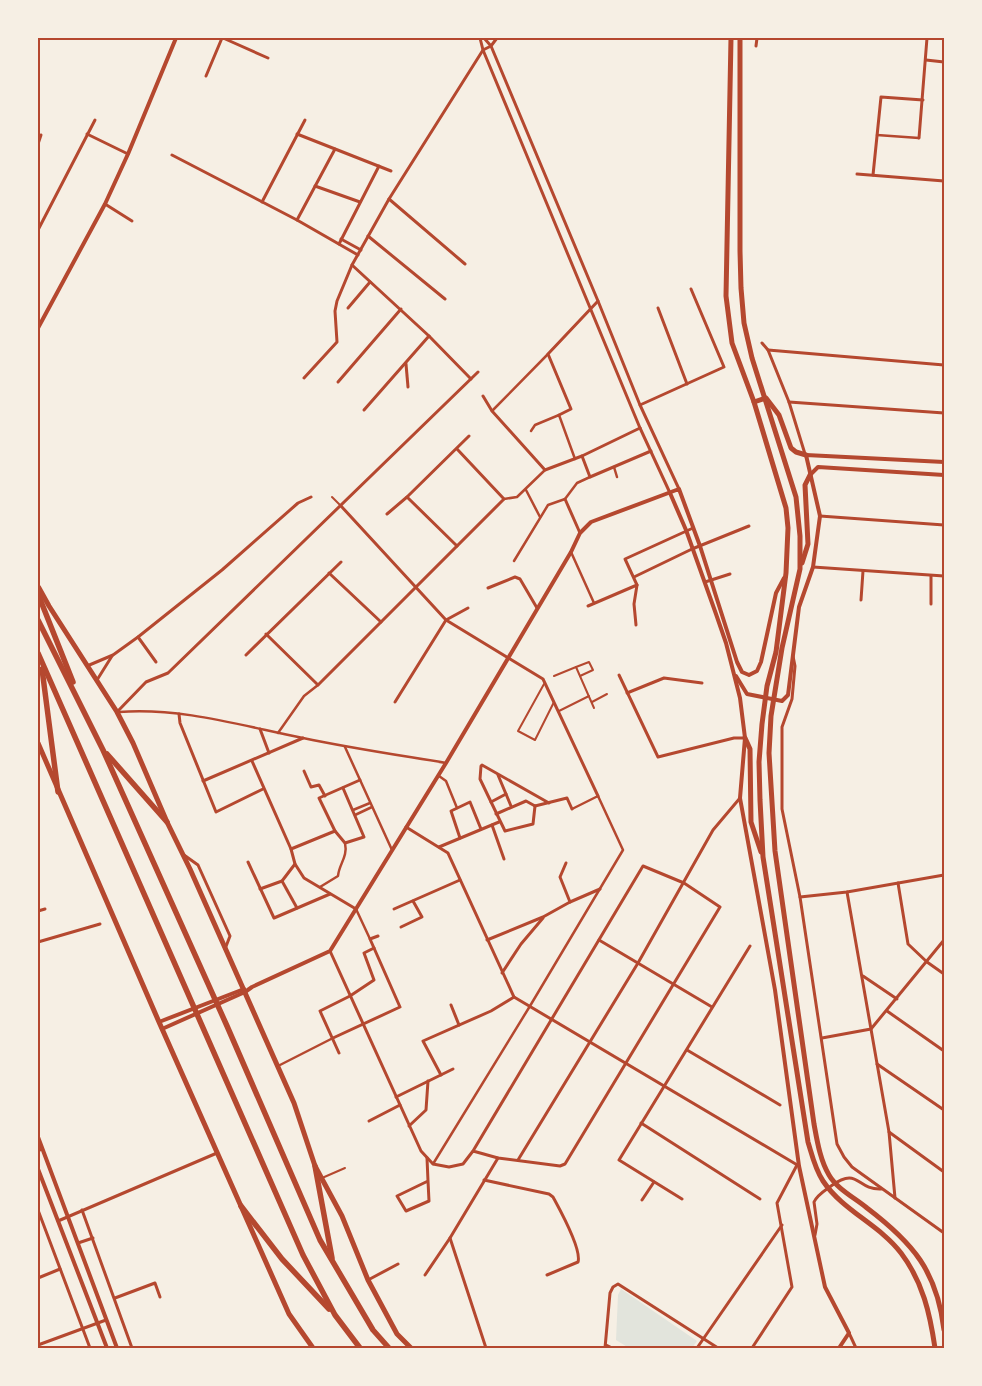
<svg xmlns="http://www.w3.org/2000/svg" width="982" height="1386" font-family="Barlow,sans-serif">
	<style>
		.green { fill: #e2e4dc }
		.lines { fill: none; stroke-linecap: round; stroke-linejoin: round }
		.service { stroke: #b5482f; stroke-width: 2 }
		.pedestrian { stroke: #b5482f; stroke-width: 2.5 }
		.minor { stroke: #b5482f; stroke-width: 3 }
		.tertiary { stroke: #b5482f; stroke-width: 4 }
		.primary { stroke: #b5482f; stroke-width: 5 }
		.motorway { stroke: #b5482f; stroke-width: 5.5 }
		.neatline { fill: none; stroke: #b5482f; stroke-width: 2 }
	</style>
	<rect width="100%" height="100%" fill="#f6efe4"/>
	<polygon class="green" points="621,1289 697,1341 692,1348 629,1348 616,1340 618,1295"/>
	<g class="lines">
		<g class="service">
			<polyline points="332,497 341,506"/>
			<polyline points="576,667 589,662 593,670 580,676"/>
			<polyline points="554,676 576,667 594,708"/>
			<polyline points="544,684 518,731 535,740 554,702"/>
			<polyline points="592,702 607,694"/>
			<polyline points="559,711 589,696"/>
			<polyline points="322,1178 345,1168"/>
		</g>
		<g class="pedestrian">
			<polyline points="877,135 919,138"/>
			<polyline points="492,411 548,354"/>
			<polyline points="531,431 535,425 559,415 575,459"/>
			<polyline points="614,467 617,477"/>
			<polyline points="526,490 540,517"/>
			<polyline points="504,499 517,497 545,470"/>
			<polyline points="571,552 594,603"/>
			<polyline points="514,561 548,505 565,499 577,483 590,477"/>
			<path d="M119,712C180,707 243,726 303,738C350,748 398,755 446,763"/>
			<polyline points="278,733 304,696 318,685"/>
			<polyline points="345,747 392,850"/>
			<polyline points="439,776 446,781 457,808"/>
			<polyline points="353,810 370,803"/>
			<polyline points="355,815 372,807"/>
			<path d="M320,887L338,876C339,864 348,857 345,843"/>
			<polyline points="356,909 370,939"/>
			<polyline points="278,1066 333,1038"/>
			<polyline points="433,1164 530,1006 623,850 598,796 572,809"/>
		</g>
		<g class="minor">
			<polyline points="223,38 268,58"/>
			<polyline points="480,38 483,50 640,428 670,493"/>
			<polyline points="484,38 491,46 598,301 640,405 679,489"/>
			<polyline points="756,46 757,38"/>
			<polyline points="926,60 944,62"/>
			<polyline points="206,76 222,38"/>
			<polyline points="87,134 128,154"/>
			<polyline points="297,134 391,171"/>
			<polyline points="919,138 927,38"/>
			<polyline points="38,144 41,135"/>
			<polyline points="172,155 297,220 358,255"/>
			<polyline points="857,174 944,181"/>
			<polyline points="873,175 881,97 923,100"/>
			<polyline points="315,186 360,202"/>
			<polyline points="389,199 465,264"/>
			<polyline points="262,202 305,120"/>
			<polyline points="105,204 132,221"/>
			<polyline points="297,220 335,149"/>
			<polyline points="38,230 95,120"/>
			<polyline points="368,236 445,299"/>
			<polyline points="341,239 361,250"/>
			<polyline points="339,244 379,166"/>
			<polyline points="352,265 429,336 471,379"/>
			<polyline points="348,308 370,282"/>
			<polyline points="658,308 687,384"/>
			<polyline points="762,343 768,350 789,402 805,454"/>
			<polyline points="768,350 944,365"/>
			<polyline points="406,364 408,387"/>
			<polyline points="304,378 337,342 335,311 337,301 352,265 389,199 483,50 491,46 497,38"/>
			<polyline points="338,382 401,309"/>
			<polyline points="483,396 492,411 545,470 582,456 640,428"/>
			<polyline points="789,402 944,413"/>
			<polyline points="640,405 724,367 691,289"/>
			<polyline points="364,410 429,336"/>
			<polyline points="559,415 571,409 548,354 598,301"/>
			<polyline points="582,456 590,477 651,451"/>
			<polyline points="407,497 457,546"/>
			<polyline points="565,499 580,533"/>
			<polyline points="341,506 446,620 543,679 598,796"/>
			<polyline points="387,514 407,497 469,436"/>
			<polyline points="820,516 944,525"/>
			<polyline points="813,567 944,576"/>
			<polyline points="329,573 381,622"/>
			<polyline points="634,577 692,549 749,526"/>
			<polyline points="705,582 730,574"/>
			<polyline points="488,588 515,577 520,579 537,608"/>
			<polyline points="861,600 863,571"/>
			<polyline points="931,604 931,576"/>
			<polyline points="588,606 637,585"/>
			<polyline points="636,625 634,604 637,585 625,559 693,528"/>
			<polyline points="266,634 318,685 504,499 457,449"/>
			<polyline points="138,637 156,662"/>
			<polyline points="246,655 341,562"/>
			<polyline points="793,656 795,666 792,699 782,727 782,809 800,897 837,1144 844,1157 852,1167 944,1233"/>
			<polyline points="87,666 113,655 138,637 222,570 298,503 311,497"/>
			<polyline points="619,675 658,757 734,738 745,738"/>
			<polyline points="97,680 112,656"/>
			<polyline points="627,693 664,678 702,683"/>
			<polyline points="395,702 446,620 468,608"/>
			<polyline points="117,712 146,682 168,673 478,372"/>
			<polyline points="179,714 180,723 216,812 263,789"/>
			<polyline points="260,729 269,753"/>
			<polyline points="252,761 291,849 295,864 304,878 356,909"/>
			<polyline points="304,771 311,787 319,785 325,796"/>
			<polyline points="498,775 511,806"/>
			<polyline points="203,781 303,738"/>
			<polyline points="491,802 506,794"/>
			<polyline points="535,806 533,824 505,831 480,779 481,766 482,765 549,803"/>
			<polyline points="535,806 567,798 572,809"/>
			<polyline points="496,814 526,801 535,806"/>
			<polyline points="492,825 504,859"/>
			<polyline points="406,827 448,853 514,997 799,1166"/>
			<polyline points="335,831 319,798 360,780"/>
			<polyline points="460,838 451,811 470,802 481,829"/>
			<polyline points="439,847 499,822"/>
			<polyline points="291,849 335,831 345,843 364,837 343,788"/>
			<polyline points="184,855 198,865 230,936 225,949"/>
			<polyline points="248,862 274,918 330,894"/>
			<polyline points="566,863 560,877 570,902"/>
			<polyline points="282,881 297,908"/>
			<polyline points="898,883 908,944 927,962 944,974"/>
			<polyline points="260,889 282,881 295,864"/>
			<polyline points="847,892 889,1132 895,1198"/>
			<polyline points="800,897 847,892 944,875"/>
			<polyline points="394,909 460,880"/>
			<polyline points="38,911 45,909"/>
			<polyline points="401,927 422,917 413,901"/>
			<polyline points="487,940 543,917 570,902 600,889"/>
			<polyline points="599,940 712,1007"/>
			<polyline points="38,942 100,924"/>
			<polyline points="330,951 421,1151 433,1164 449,1167 463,1164 473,1151 643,866 684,883 720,907 565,1164 560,1166 498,1158 473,1151"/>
			<polyline points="502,973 521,944 543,918"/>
			<polyline points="863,976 897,999"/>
			<polyline points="451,1005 459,1025"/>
			<polyline points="887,1011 944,1051"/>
			<polyline points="333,1038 400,1007 370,939 378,936"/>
			<polyline points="822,1038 871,1029 944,940"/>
			<polyline points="687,1050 780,1105"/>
			<polyline points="339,1053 320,1011 350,996 374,980 364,953 374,948"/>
			<polyline points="877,1064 944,1110"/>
			<polyline points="441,1075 423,1041 491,1011 514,997"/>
			<polyline points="396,1097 453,1069"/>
			<polyline points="369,1121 400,1105"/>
			<polyline points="641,1123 760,1199"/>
			<polyline points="409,1126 426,1110 428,1081"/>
			<polyline points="889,1132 944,1172"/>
			<polyline points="38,1151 42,1149"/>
			<polyline points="427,1158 428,1181 397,1196 406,1211 429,1201 428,1181"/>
			<polyline points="518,1160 638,963 713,830 740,798"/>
			<path d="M484,1180L549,1194L553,1197C560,1210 582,1249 578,1262L547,1275"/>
			<polyline points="682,1199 619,1160 750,946"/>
			<polyline points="642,1200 654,1182"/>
			<polyline points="38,1210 90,1348"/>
			<polyline points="82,1210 132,1348"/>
			<polyline points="58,1221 217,1153"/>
			<path d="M815,1235L817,1224L814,1202C817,1195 824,1191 831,1186C859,1166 856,1190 881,1189"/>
			<polyline points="450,1238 486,1348"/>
			<polyline points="78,1243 93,1238"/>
			<polyline points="425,1275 450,1238 498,1158"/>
			<polyline points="38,1278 60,1269"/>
			<polyline points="368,1280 398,1264"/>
			<polyline points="115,1298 155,1283 160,1297"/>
			<polyline points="849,1333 856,1348"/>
			<polyline points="38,1345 106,1320"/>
			<polyline points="606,1345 612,1348"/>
			<polyline points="605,1348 610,1293 613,1287 618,1284 718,1348"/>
			<polyline points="697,1348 782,1225"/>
			<polyline points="752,1348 792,1287 777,1203 797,1165"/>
		</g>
		<g class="tertiary">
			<polyline points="38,328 105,204 128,154 176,38"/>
			<polyline points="810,475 818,467 944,475"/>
			<polyline points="670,493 686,530 716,614 726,643 740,698 745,738 740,798 775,990 799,1166 825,1287 849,1333 839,1348"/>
			<polyline points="736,676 747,694 782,701 788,695 799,607 813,567 820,516 806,455 944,462"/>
			<polyline points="159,1022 244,989"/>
			<polyline points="162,1029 245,992 252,987 330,951 446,763 571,552 580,533 591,522 679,489 700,546 737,662 742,672 749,675 757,671 761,662 776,593 784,578"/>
			<polyline points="38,1137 117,1348"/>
			<polyline points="38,1169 107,1348"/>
		</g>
		<g class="primary">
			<path d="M731,38L726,296L732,343L754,402L786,508L788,528L786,573L776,652L767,686L762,724L759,762L760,800L763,857L808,1142C812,1155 815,1169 823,1181C843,1211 880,1225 901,1253C923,1282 930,1314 935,1348"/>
			<path d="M740,38V251L741,288L744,323L752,358L796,497L800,536V569L782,648L771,716L769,753L775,851L814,1124C817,1140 820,1160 829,1175C837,1189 855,1198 867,1208C913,1243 937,1271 944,1330"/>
			<polyline points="754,402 766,398 779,415 791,448 796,452 806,455"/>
			<polyline points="802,563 808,544 805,485 810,475"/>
			<polyline points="39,588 49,606 117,712 133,743 167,822 190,869 294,1103 315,1166 342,1216 368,1280 397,1334 411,1348"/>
			<polyline points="745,738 750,749 751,822 761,852"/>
			<polyline points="38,743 159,1022 289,1314 313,1348"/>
		</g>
		<g class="motorway">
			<polyline points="38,587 40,599 73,682"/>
			<polyline points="38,620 103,750 227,1026 320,1240 373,1330 389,1348"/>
			<polyline points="38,653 303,1255 335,1315 360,1348"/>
			<polyline points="42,669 58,792"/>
			<polyline points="107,754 167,822"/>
			<polyline points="315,1166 332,1258"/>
			<polyline points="241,1206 282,1259 329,1309"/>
		</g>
	</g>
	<rect width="982" height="1386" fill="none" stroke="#f6efe4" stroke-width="78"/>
	<rect x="39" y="39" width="904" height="1308" class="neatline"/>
</svg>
